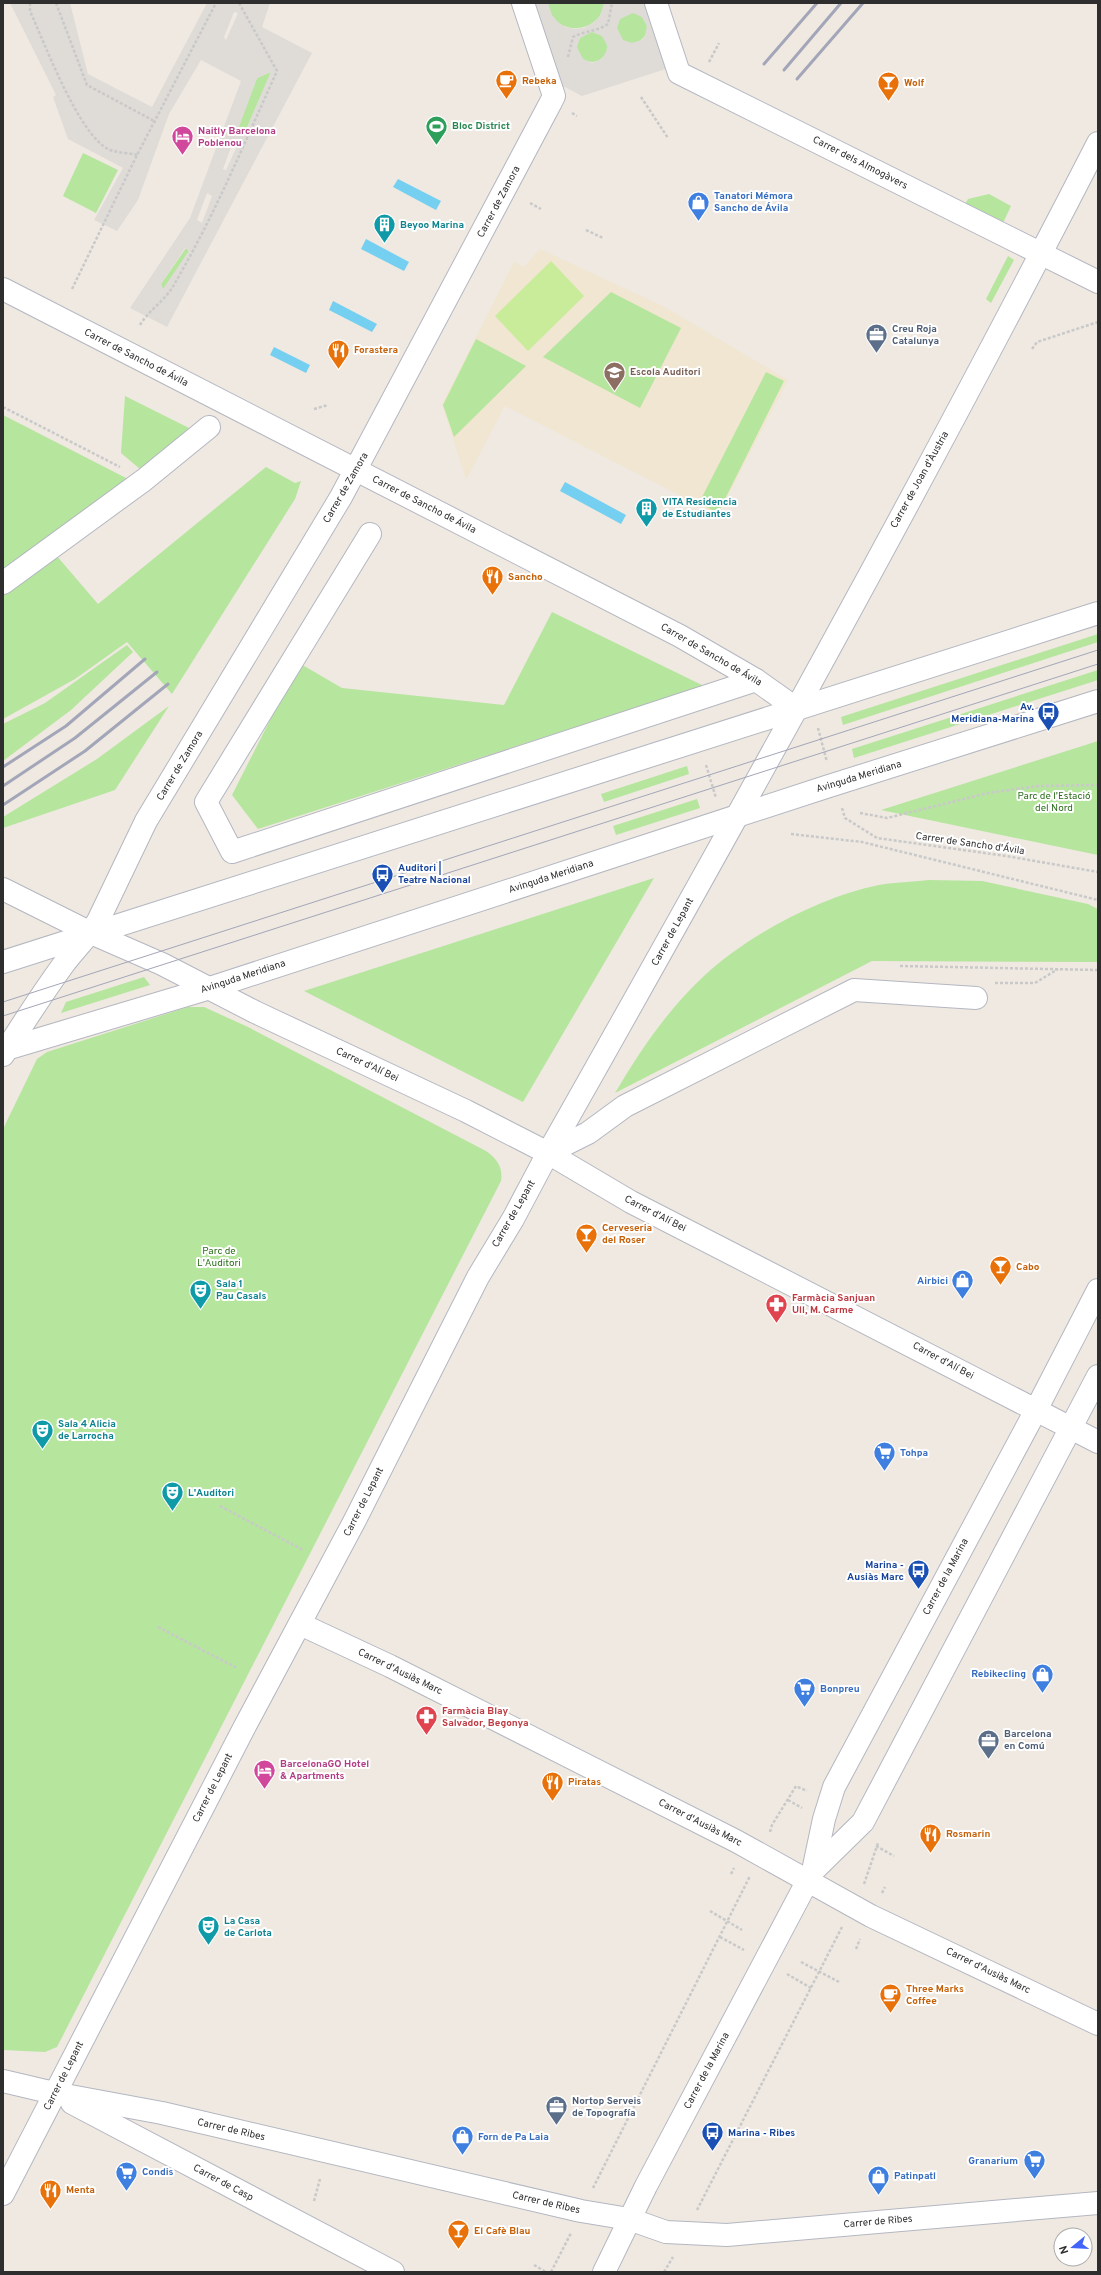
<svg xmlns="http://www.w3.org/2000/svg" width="1101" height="2275" font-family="Overpass,sans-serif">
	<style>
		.education { fill: #f0e6d1 }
		.green { fill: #b6e59e }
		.pitch { fill: #c9ec9a }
		.plaza { fill: #dfdcd8; fill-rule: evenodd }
		.water { fill: #75cff0 }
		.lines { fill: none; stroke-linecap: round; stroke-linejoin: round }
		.minor-casing { stroke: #b4b7c1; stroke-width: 24 }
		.path { stroke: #c9c9c9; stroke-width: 2.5; stroke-dasharray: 3 2; stroke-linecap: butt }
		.minor { stroke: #fff; stroke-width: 22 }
		.tram { stroke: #a3a6b8; stroke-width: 1 }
		.rail { stroke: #a3a6b8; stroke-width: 3 }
		.labels { text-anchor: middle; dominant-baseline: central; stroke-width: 4; stroke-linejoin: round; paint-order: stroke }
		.food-label { font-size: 10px; font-weight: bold; fill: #c56008; stroke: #fff; text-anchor: start }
		.leisure-label { font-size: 10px; font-weight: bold; fill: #27864d; stroke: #fff; text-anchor: start }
		.hotel-label { font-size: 10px; font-weight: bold; fill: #b23c85; stroke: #fff; text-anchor: start }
		.street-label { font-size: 10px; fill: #2e2e2e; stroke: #fff }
		.shop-label { font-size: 10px; font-weight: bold; fill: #366cbe; stroke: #fff; text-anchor: start }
		.culture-label { font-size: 10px; font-weight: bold; fill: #0d838f; stroke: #fff; text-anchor: start }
		.service-label { font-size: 10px; font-weight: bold; fill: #4e5e75; stroke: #fff; text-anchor: start }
		.education-label { font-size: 10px; font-weight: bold; fill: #785e54; stroke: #fff; text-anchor: start }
		.transit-label { font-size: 10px; font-weight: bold; fill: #164399; stroke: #fff; text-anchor: end }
		.park-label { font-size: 10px; fill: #2c6e1b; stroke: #fff }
		.health-label { font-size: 10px; font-weight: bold; fill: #be3a42; stroke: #fff; text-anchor: start }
	</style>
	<rect width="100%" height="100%" fill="#efe9e1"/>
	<polygon class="education" points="540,249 665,307 788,380 718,515 505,406 466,480 442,404 514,262 524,267"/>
	<g class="green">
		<path d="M548,3H604C601,36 550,37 548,3Z"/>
		<circle cx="632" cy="28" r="15"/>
		<circle cx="592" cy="47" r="15"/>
		<polygon points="271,72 246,130 238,127 257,78"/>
		<polygon points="83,153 118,170 96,213 63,196"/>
		<polygon points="989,194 1011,206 1002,225 964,206 968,199"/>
		<polygon points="186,248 189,251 163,290 161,284"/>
		<polygon points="1008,256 1014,260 991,303 986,299"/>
		<polygon points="611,292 681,328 640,408 543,357"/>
		<polygon points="476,339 526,366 454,437 443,405"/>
		<polygon points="766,372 784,381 718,513 699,503"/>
		<polygon points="125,396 191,429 140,469 121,453"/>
		<polygon points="3,415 128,479 3,570"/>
		<polygon points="266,467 295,483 301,481 295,499 172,694 127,642 75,679 3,719 3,594 56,555 98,604"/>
		<polygon points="552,612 704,686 258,829 232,795 299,663 342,688 504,705"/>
		<polygon points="1098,634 1098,642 843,725 841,717"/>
		<polygon points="127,645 133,652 71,710 3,761 3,724 45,703"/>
		<polygon points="1098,670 1098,680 854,758 852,749"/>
		<polygon points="169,706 115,790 3,828 3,817 97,759"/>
		<polygon points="1098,741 1098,855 881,810"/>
		<polygon points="687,766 689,774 604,802 601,794"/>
		<polygon points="697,799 700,808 616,835 613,826"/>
		<polygon points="654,878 523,1102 304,991"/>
		<path d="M928,880L982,881L1088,904L1098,909V962L872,961L615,1093C640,1051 668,1009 705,975C750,934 820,897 879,885C895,882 912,882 928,880Z"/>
		<polygon points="144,977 150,985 61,1013 66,1002"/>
		<path d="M188,1007H204L248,1027L486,1151C497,1159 503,1167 501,1181L57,2047L45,2052L3,2050V1129L37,1059L47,1052Z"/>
	</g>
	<polygon class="pitch" points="551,261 584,296 528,351 495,316"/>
	<g class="plaza">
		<path d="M10,3H70L88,74L152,107L207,3H270L262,27L312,53L167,327L130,308L190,218L241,81L201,60L169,114L138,200L117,231L94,220L123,168L68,139L53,97L56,95ZM234,12L238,13L226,40L224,37ZM271,72L246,130L239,127L257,78ZM233,142L238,144L226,170L223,169ZM207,193L212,196L202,223L197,220ZM185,248L189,251L163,289L161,284Z"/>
		<path d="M532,3H548L552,15L558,22L565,27L575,29L584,28L593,23L600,16L604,3H649L669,68L582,96L557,83ZM633,13L642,17L647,26L645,36L642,40L632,43L623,40L617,28L620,19ZM592,32L602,36L607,45V50L602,59L592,63L583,59L577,47L580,38Z"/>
	</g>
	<g class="water">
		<polygon points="398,179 441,201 436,210 393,187"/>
		<polygon points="366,239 409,262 404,271 361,249"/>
		<polygon points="333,301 377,324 372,332 329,310"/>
		<polygon points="274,347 310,365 306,373 270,355"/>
		<polygon points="565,482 626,515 621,524 560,491"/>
	</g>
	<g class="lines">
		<defs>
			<g id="minor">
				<polyline points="656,3 679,73 1098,282"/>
				<polyline points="3,289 680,636 756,680 797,709"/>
				<polyline points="370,534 206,802 232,852 756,680"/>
				<polyline points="3,583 144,480 209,427"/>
				<polyline points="3,889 91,933 162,964 255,1012 466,1111 548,1153 631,1202 1098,1442"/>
				<polyline points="3,962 1098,613"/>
				<polyline points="3,1050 210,988 826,787 1098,701"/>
				<path d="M3,1055C22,1025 42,994 63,965C74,950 88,937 98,921L146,821L341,497L551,102L554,96L523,3"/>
				<polyline points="548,1153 588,1133 625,1106 854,990 976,998"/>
				<polyline points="300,1624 390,1666 736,1841 871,1916 1098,2024"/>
				<polyline points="813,1871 824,1819 834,1787 1036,1410 1098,1290"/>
				<polyline points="3,2081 54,2093 162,2113 581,2211 629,2219 666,2232 727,2235 1098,2203"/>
				<polyline points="72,2103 393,2272"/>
				<path d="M3,2194L244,1728L355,1520L478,1277L513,1219L548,1153C737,819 923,484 1098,143"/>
				<polyline points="604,2272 646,2186 808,1880 813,1871 863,1822 1098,1376"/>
			</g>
		</defs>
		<use href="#minor" class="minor-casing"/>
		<g class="path">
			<path d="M30,3V11C44,42 80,138 110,150C119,153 129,153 137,155"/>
			<polyline points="56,3 87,85 156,122"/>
			<path d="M568,57L573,37C584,31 598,31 608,24L612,3"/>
			<polyline points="709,62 719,43"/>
			<polyline points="641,97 668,138"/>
			<polyline points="572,113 577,116"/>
			<polyline points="530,203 541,209"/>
			<polyline points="586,230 603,238"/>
			<polyline points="72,289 137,155 216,3"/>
			<path d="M140,325C148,311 163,302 172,288C213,219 244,144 277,71L239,3"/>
			<polyline points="1032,349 1037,342 1098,322"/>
			<polyline points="3,407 120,467"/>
			<polyline points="314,409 328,405"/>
			<polyline points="818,728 827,762"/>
			<polyline points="706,765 716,798"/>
			<polyline points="842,808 845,818 877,838 1006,856 1098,872"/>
			<polyline points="860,813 887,818 988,793 1038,786 1098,785"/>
			<polyline points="791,834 862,842 1098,900"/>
			<polyline points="900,966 1098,970"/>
			<polyline points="995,983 1035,983 1058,969"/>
			<polyline points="220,1506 303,1550"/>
			<polyline points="158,1627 237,1668"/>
			<polyline points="788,1800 802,1808"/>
			<polyline points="770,1832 772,1825 796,1786 807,1791"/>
			<polyline points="876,1846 894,1856"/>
			<polyline points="731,1874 734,1868"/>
			<polyline points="864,1884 878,1843"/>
			<polyline points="882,1893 885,1887"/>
			<polyline points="710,1911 742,1930"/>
			<polyline points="720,1937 744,1950"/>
			<polyline points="856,1949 860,1939"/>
			<polyline points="801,1962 839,1982"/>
			<polyline points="787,1974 811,1988"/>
			<polyline points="593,2188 750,1876"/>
			<polyline points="314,2201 320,2179"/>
			<polyline points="697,2210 842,1927"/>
			<polyline points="534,2265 546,2272"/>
			<polyline points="551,2272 571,2233"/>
			<polyline points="664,2272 673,2257"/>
		</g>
		<use href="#minor" class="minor"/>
		<g class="tram">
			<polyline points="3,1002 1098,650"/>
			<polyline points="3,1016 1098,664"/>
		</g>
		<g class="rail">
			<polyline points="764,64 817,3"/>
			<polyline points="784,70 841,3"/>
			<polyline points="797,79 863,3"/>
			<polyline points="3,767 66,726 145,659"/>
			<polyline points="3,786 75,738 157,672"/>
			<polyline points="3,805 85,751 168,684"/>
		</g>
	</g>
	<defs>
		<symbol id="cafe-pin" viewBox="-11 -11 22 30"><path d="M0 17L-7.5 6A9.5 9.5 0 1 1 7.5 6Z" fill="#e8710a" stroke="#fff"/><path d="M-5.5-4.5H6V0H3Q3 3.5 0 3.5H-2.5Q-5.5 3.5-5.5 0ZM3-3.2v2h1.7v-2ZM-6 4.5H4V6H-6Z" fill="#fff"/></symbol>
		<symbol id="bar-pin" viewBox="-11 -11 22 30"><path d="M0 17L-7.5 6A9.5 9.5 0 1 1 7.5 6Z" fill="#e8710a" stroke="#fff"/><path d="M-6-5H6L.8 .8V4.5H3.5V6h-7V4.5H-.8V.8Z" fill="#fff"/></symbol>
		<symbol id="stadium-pin" viewBox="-11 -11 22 30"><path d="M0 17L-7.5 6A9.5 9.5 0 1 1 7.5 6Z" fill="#2e9e5b" stroke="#fff"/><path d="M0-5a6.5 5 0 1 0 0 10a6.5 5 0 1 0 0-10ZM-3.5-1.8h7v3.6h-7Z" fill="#fff"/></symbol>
		<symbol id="hotel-pin" viewBox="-11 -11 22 30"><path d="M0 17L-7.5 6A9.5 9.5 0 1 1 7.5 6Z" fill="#d1479c" stroke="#fff"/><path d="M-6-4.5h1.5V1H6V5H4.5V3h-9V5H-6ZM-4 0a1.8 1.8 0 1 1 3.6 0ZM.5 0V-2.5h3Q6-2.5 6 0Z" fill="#fff"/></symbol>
		<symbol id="shop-pin" viewBox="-11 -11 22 30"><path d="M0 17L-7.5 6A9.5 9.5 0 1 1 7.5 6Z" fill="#3f7fe0" stroke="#fff"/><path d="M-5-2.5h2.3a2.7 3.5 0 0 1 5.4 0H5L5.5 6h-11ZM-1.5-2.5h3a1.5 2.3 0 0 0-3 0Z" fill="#fff"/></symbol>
		<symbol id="building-pin" viewBox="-11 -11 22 30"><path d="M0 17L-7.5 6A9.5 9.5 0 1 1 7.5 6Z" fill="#0f9aa8" stroke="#fff"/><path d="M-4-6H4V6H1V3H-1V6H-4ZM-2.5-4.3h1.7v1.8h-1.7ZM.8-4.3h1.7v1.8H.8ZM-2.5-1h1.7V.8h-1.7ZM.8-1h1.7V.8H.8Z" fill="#fff"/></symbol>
		<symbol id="office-pin" viewBox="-11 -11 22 30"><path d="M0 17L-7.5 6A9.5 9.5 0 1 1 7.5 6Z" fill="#5c6f8a" stroke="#fff"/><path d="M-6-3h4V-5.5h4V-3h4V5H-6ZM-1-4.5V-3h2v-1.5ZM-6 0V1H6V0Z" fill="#fff"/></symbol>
		<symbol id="restaurant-pin" viewBox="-11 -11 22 30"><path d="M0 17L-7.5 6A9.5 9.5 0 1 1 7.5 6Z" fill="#e8710a" stroke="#fff"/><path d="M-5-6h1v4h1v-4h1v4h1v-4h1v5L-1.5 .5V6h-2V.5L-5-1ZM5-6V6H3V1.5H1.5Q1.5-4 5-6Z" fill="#fff"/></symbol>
		<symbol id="school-pin" viewBox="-11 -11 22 30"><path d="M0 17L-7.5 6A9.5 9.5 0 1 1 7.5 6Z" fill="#8d6e63" stroke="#fff"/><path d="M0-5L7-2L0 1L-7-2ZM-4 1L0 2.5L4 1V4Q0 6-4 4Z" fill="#fff"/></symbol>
		<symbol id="bus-pin" viewBox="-11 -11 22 30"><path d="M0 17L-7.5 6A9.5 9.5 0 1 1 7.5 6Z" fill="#1a4fb4" stroke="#fff"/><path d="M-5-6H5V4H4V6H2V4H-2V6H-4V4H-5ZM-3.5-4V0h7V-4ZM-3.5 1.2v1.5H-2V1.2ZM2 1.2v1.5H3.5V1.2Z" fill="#fff"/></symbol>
		<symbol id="theatre-pin" viewBox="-11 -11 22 30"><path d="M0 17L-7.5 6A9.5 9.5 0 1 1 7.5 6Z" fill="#0f9aa8" stroke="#fff"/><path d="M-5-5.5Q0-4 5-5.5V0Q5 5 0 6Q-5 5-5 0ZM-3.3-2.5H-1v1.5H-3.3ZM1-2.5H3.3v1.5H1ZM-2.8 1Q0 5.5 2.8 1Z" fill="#fff"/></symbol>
		<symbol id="pharmacy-pin" viewBox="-11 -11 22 30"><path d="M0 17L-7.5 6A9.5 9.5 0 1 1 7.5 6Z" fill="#e0444e" stroke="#fff"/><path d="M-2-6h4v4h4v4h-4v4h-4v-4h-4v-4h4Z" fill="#fff"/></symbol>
		<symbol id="supermarket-pin" viewBox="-11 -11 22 30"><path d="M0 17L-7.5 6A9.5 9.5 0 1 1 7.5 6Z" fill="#3f7fe0" stroke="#fff"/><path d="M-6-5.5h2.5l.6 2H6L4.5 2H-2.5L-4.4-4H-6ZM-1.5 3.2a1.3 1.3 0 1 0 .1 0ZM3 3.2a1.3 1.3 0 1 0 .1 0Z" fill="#fff"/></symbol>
	</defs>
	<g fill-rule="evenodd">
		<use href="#cafe-pin" x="494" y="68" width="25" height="34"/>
		<use href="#bar-pin" x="876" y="70" width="25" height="34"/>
		<use href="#stadium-pin" x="424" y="114" width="25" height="34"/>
		<use href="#hotel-pin" x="170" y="124" width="25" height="34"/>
		<use href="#shop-pin" x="686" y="190" width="25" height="34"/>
		<use href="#building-pin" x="372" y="212" width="25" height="34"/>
		<use href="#office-pin" x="864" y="322" width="25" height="34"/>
		<use href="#restaurant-pin" x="326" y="338" width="25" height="34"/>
		<use href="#school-pin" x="602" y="360" width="25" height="34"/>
		<use href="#building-pin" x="634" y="496" width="25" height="34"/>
		<use href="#restaurant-pin" x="480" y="564" width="25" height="34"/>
		<use href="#bus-pin" x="1036" y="700" width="25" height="34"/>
		<use href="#bus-pin" x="370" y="862" width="25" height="34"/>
		<use href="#bar-pin" x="574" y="1222" width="25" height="34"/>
		<use href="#bar-pin" x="988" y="1254" width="25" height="34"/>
		<use href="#shop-pin" x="950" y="1268" width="25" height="34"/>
		<use href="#theatre-pin" x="188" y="1278" width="25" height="34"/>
		<use href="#pharmacy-pin" x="764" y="1292" width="25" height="34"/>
		<use href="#theatre-pin" x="30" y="1418" width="25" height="34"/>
		<use href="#supermarket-pin" x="872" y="1440" width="25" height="34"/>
		<use href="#theatre-pin" x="160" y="1480" width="25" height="34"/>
		<use href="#bus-pin" x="906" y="1558" width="25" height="34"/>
		<use href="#shop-pin" x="1030" y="1662" width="25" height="34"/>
		<use href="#supermarket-pin" x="792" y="1676" width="25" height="34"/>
		<use href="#pharmacy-pin" x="414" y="1704" width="25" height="34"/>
		<use href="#office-pin" x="976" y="1728" width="25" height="34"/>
		<use href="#hotel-pin" x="252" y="1758" width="25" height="34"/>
		<use href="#restaurant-pin" x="540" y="1770" width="25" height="34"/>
		<use href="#restaurant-pin" x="918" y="1822" width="25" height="34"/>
		<use href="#theatre-pin" x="196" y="1914" width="25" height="34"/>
		<use href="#cafe-pin" x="878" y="1982" width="25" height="34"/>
		<use href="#office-pin" x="544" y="2094" width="25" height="34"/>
		<use href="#bus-pin" x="700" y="2120" width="25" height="34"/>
		<use href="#shop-pin" x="450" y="2124" width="25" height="34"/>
		<use href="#supermarket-pin" x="1022" y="2148" width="25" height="34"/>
		<use href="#supermarket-pin" x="114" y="2160" width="25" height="34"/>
		<use href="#shop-pin" x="866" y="2164" width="25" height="34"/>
		<use href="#restaurant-pin" x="38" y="2178" width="25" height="34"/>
		<use href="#bar-pin" x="446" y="2218" width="25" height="34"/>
	</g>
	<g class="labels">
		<g class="food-label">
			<text x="522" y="81">Rebeka</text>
			<text x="904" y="83">Wolf</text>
			<text x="354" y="350">Forastera</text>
			<text x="508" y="577">Sancho</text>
			<text x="602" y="1228">Cerveseria<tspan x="602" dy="12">del Roser</tspan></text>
			<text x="1016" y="1267">Cabo</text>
			<text x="568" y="1782">Piratas</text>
			<text x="946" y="1834">Rosmarin</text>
			<text x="906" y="1989">Three Marks<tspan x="906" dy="12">Coffee</tspan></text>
			<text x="66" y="2190">Menta</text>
			<text x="474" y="2231">El Cafè Blau</text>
		</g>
		<g class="leisure-label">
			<text x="452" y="126">Bloc District</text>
		</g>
		<g class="hotel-label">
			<text x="198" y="131">Naitly Barcelona<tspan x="198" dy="12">Poblenou</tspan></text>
			<text x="280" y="1764">BarcelonaGO Hotel<tspan x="280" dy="12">&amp; Apartments</tspan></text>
		</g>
		<g class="street-label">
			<text transform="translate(860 163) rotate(27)">Carrer dels Almogàvers</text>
			<text transform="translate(499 202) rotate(-62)">Carrer de Zamora</text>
			<text transform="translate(136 358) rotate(27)">Carrer de Sancho de Ávila</text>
			<text transform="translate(920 480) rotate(-61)">Carrer de Joan d'Àustria</text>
			<text transform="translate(346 488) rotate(-60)">Carrer de Zamora</text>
			<text transform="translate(424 505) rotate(27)">Carrer de Sancho de Ávila</text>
			<text transform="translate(711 655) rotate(30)">Carrer de Sancho de Ávila</text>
			<text transform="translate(180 766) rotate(-59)">Carrer de Zamora</text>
			<text transform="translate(859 777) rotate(-17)">Avinguda Meridiana</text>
			<text transform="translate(970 844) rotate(8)">Carrer de Sancho d'Ávila</text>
			<text transform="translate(551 877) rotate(-18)">Avinguda Meridiana</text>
			<text transform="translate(673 932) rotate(-61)">Carrer de Lepant</text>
			<text transform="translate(243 977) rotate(-18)">Avinguda Meridiana</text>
			<text transform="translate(367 1065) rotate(25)">Carrer d'Alí Bei</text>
			<text transform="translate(514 1214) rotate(-60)">Carrer de Lepant</text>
			<text transform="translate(655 1214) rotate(27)">Carrer d'Alí Bei</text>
			<text transform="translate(943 1361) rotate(28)">Carrer d'Alí Bei</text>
			<text transform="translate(364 1502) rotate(-63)">Carrer de Lepant</text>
			<text transform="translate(946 1577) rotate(-62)">Carrer de la Marina</text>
			<text transform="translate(400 1672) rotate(26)">Carrer d'Ausiàs Marc</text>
			<text transform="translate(213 1788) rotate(-63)">Carrer de Lepant</text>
			<text transform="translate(700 1823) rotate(27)">Carrer d'Ausiàs Marc</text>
			<text transform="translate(988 1971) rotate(26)">Carrer d'Ausiàs Marc</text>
			<text transform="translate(707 2071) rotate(-62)">Carrer de la Marina</text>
			<text transform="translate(64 2076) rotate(-63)">Carrer de Lepant</text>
			<text transform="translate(231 2130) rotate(13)">Carrer de Ribes</text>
			<text transform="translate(223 2183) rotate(28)">Carrer de Casp</text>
			<text transform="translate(546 2203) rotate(13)">Carrer de Ribes</text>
			<text transform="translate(878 2222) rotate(-5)">Carrer de Ribes</text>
		</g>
		<g class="shop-label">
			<text x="714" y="196">Tanatori Mémora<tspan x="714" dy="12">Sancho de Ávila</tspan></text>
			<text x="948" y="1281" text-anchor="end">Airbici</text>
			<text x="900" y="1453">Tohpa</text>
			<text x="1026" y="1674" text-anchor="end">Rebikecling</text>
			<text x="820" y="1689">Bonpreu</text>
			<text x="478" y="2137">Forn de Pa Laia</text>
			<text x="1018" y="2161" text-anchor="end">Granarium</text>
			<text x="142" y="2172">Condis</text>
			<text x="894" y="2176">Patinpatl</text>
		</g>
		<g class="culture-label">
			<text x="400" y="225">Beyoo Marina</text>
			<text x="662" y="502">VITA Residencia<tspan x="662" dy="12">de Estudiantes</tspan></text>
			<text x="216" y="1284">Sala 1<tspan x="216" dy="12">Pau Casals</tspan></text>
			<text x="58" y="1424">Sala 4 Alicia<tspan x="58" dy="12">de Larrocha</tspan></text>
			<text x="188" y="1493">L'Auditori</text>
			<text x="224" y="1921">La Casa<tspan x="224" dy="12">de Carlota</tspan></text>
		</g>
		<g class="service-label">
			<text x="892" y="329">Creu Roja<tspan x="892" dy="12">Catalunya</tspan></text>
			<text x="1004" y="1734">Barcelona<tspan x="1004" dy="12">en Comú</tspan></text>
			<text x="572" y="2101">Nortop Serveis<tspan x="572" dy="12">de Topografía</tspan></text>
		</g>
		<g class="education-label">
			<text x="630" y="372">Escola Auditori</text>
		</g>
		<g class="transit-label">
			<text x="1034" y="707">Av.<tspan x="1034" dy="12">Meridiana-Marina</tspan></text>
			<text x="398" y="868" text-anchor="start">Auditori |<tspan x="398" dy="12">Teatre Nacional</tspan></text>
			<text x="904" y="1565">Marina -<tspan x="904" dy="12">Ausiàs Marc</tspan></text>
			<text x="728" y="2133" text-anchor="start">Marina - Ribes</text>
		</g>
		<g class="park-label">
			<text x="1054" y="796">Parc de l'Estació<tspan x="1054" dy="12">del Nord</tspan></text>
			<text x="219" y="1251">Parc de<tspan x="219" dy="12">L'Auditori</tspan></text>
		</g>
		<g class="health-label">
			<text x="792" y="1298">Farmàcia Sanjuan<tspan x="792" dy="12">Ull, M. Carme</tspan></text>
			<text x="442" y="1711">Farmàcia Blay<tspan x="442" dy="12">Salvador, Begonya</tspan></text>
		</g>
	</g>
	<rect width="1101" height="2275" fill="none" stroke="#2e2e2e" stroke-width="8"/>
	<g transform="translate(1073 2247) rotate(252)"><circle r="19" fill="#ffffff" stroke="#ababab"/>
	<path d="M0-3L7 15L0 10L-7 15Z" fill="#4264fb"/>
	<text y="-6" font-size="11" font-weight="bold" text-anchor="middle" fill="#2e2e2e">N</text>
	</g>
</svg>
